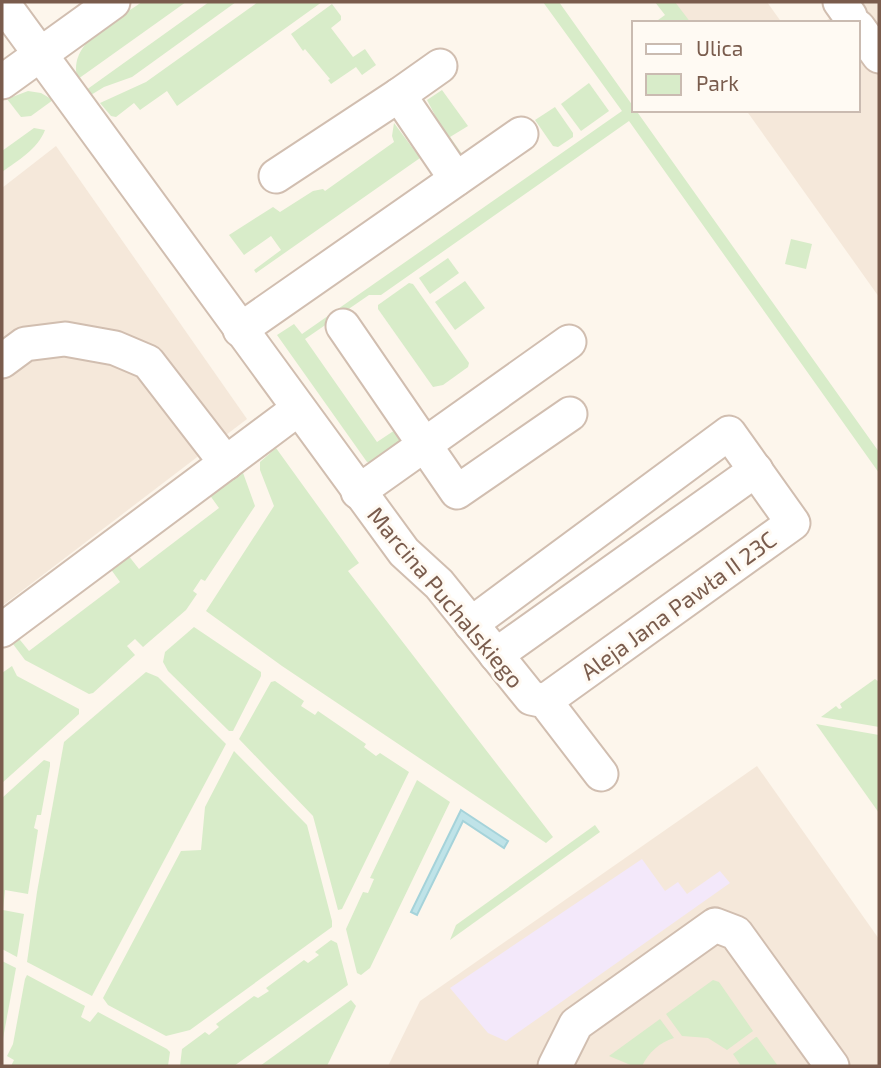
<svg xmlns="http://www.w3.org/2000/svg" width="881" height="1068" font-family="'Exo 2',sans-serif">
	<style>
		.residential { fill: #f5e8da }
		.education { fill: #f3e8fa }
		.green { fill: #d8ecc9 }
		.water { fill: #bfe3e8; stroke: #a5d3da; stroke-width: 2 }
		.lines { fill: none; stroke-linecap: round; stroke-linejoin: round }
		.minor-casing { stroke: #d1beb0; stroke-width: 37 }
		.minor { stroke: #fff; stroke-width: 33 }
		.labels { text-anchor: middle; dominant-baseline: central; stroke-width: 6; stroke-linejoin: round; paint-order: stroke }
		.street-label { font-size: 23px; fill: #7a5c4d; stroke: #fffaf3 }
	</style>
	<rect width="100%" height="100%" fill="#fdf6ec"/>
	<g class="residential">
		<polygon points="671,2 767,2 782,23 685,23"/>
		<polygon points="851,2 879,2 879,297 746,110 858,110 858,23 823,23"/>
		<polygon points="56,146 247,419 2,606 2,188"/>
		<polygon points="757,766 879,939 879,1066 388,1066 420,1001"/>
	</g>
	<polygon class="education" points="642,859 665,891 678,882 687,894 720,871 730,883 506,1041 488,1033 450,988"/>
	<g class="green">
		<path d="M142,2H186L78,79C66,42 118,19 142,2Z"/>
		<polygon points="209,2 236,2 132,77 104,87 86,98 82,93"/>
		<polygon points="258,2 322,2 177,106 167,91 140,110 134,103 116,117 111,116 100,103 146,82"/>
		<polygon points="543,2 559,2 879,452 879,473 629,121 381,295 369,295 305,339 377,442 398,428 405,441 374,462 367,462 277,335 294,324 302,334 622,111"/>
		<polygon points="655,2 675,2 691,23 654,23 665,15"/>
		<polygon points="332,4 341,16 341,20 331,28 353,57 365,49 376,65 362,75 356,67 331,84 328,80 330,79 305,49 303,51 291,34"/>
		<polygon points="589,83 609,111 581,131 561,104"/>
		<polygon points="442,90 468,126 450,137 465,158 458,159 427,100"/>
		<polygon points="28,91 41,93 53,100 31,116 21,117 7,99"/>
		<polygon points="555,107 573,133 573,137 558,147 553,146 535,120"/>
		<polygon points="394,123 420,158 256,273 254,270 281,250 271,236 244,255 229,235 273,207 280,212 313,191 323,189 325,191 394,142 392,136"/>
		<path d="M34,128L45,130C38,149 17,161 2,172V151Z"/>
		<polygon points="791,239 812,244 806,269 785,264"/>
		<polygon points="448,258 459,273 430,294 419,278"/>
		<polygon points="465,281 485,308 455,330 435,302"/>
		<polygon points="409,283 413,284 469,363 468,367 443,385 433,387 378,309 378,305"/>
		<polygon points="276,448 359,563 348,571 553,837 546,843 282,666 206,611 274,506 260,470 260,462"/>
		<polygon points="242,470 255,506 205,581 201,579 193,591 197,594 186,610 143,647 135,639 127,646 135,655 93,693 89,694 25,660 10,640 16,635 29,651 120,582 110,568 128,555 139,569 219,508 209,494"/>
		<polygon points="194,627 261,672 261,676 233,731 229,731 168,671 163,662 165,652"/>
		<polygon points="12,666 17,676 79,709 79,714 2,783 2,673"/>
		<polygon points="146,672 158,677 226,744 92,996 27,962 37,892 64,742"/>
		<polygon points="875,679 879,682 879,727 821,717 836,706 839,709 842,708 840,704"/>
		<polygon points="275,681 304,701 301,706 315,715 318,711 366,744 364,747 376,756 380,753 409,772 342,909 338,910 313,816 239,739 271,682"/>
		<polygon points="816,724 879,735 879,813"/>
		<polygon points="234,751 307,825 332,921 332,927 190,1030 166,1036 108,1005 103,998 181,851 201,850 205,807"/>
		<polygon points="44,760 50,762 50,766 41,815 37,815 34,828 38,830 28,894 5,890 3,910 24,914 17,957 2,949 2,798"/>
		<polygon points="417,780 450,802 370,968 361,975 357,973 346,929 363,892 368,893 374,879 370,878"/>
		<polygon points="595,825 600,832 450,940 456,925"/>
		<polygon points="331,940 337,943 348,985 234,1066 180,1066 182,1049 205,1032 209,1035 219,1027 216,1024 254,996 258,998 269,991 266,988 304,960 308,963 319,955 315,952"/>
		<polygon points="2,961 16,968 2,1044"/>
		<polygon points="27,975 85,1006 81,1017 90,1022 98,1012 167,1049 170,1052 168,1066 11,1066 14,1060 7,1056 13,1044 25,979"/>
		<polygon points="713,980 719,982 753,1031 727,1050 708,1038 682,1036 666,1014"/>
		<polygon points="351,1000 356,1006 327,1066 260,1066"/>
		<path d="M660,1019L674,1038C659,1043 649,1052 642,1066H633L609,1056Z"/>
		<polygon points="756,1037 757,1037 778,1066 741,1066 733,1054"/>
	</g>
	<polygon class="water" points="461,810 508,841 504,848 463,821 417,915 411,912"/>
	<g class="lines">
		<defs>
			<g id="minor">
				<polyline points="2,2 404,552 439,584 531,698 545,701 601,774"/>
				<polyline points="840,2 850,16"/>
				<polyline points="858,27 879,56"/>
				<polyline points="440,66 399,95 456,179"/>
				<polyline points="2,82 113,2"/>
				<polyline points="276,176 399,95"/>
				<polyline points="343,326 457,492 570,414"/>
				<polyline points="240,330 521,134"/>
				<polyline points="2,361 25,344 65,339 115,348 148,362 226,463"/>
				<polyline points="358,492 569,342"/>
				<polyline points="471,624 729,433 793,523 545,701"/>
				<polyline points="2,630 298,409"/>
				<polyline points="496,655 756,470"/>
				<polyline points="555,1066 576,1024 715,925 736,933 832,1066"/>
			</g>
		</defs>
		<use href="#minor" class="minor-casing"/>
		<use href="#minor" class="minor"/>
	</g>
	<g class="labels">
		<g class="street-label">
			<text transform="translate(446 597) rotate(50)">Marcina Puchalskiego</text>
			<text transform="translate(678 605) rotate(-36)">Aleja Jana Pawła II 23C</text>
		</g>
	</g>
	<rect width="881" height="1068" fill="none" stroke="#7a5c4d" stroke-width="7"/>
	<rect x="632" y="21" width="228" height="91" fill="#fffaf3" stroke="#cabbb1" stroke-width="2"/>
	<rect x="646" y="44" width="35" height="10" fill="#ffffff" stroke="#cabbb1" stroke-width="2"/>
	<text x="696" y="56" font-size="21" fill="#7a5c4d">Ulica</text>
	<rect x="646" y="74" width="35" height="21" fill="#d8ecc9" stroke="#cabbb1" stroke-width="2"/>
	<text x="696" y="91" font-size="21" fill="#7a5c4d">Park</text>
</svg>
